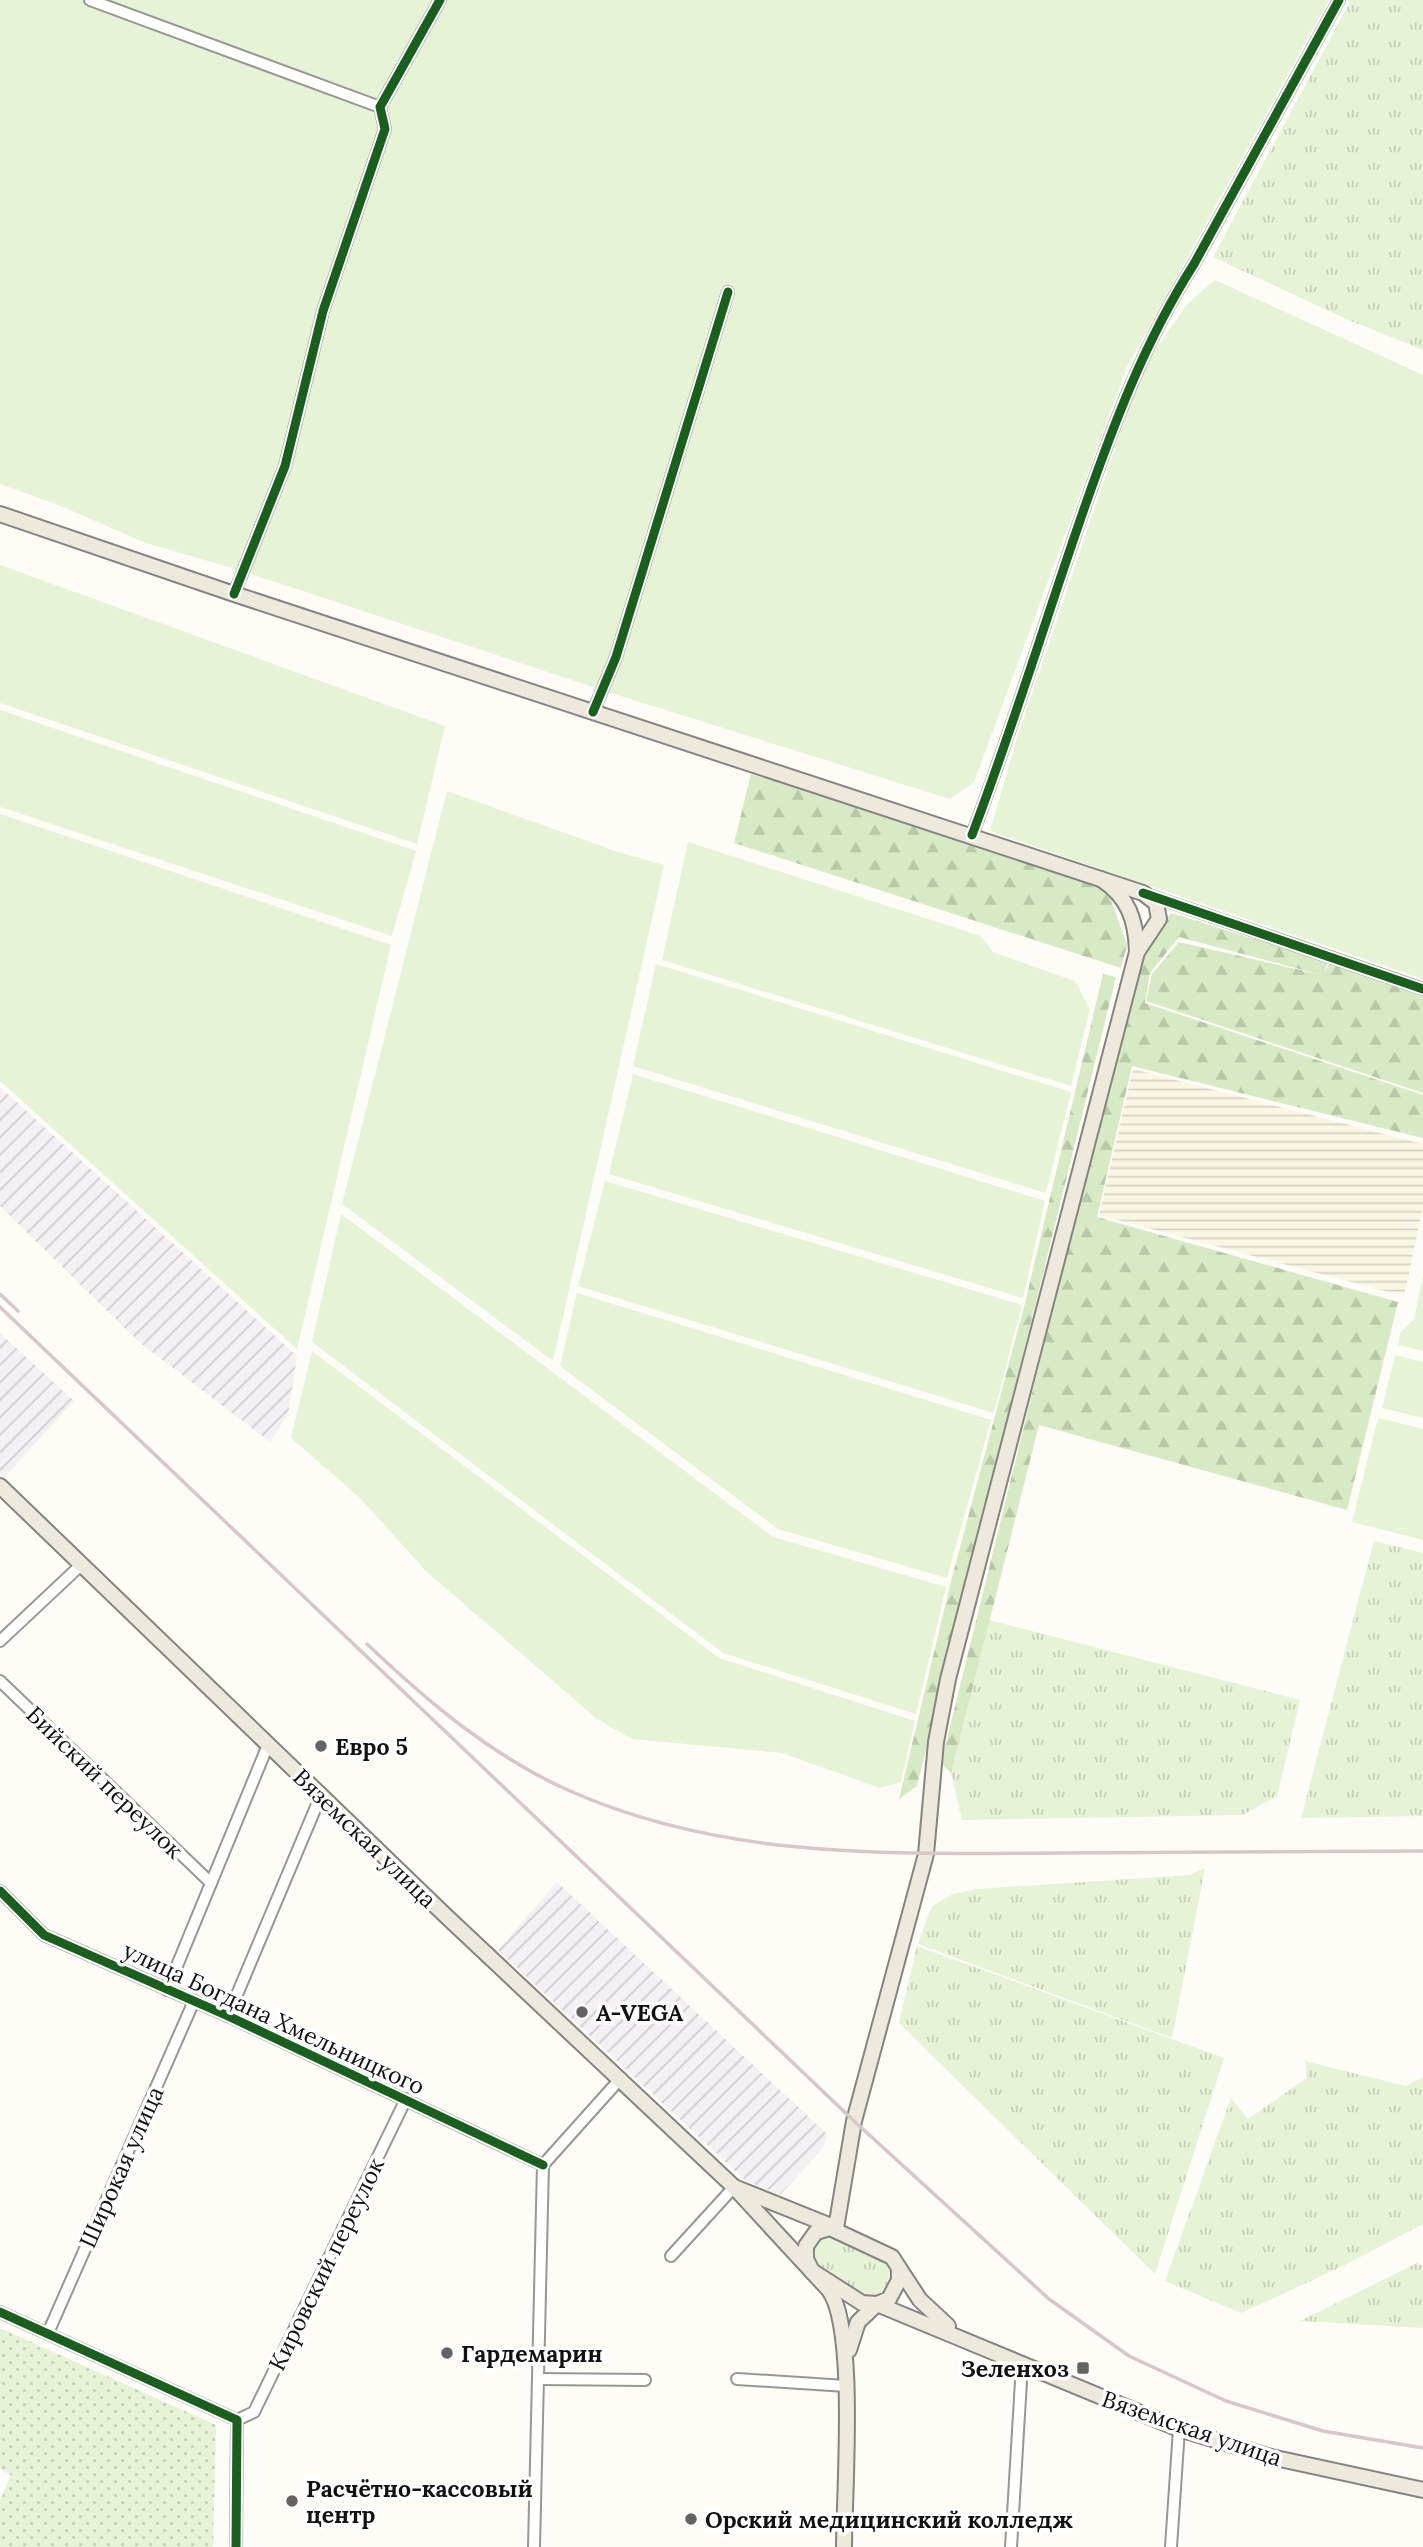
<svg xmlns="http://www.w3.org/2000/svg" width="1423" height="2547" font-family="Lora,serif">
	<style>
		.industrial { fill: url(#industrial-furrows) }
		.farmland { fill: url(#farmland-rules) }
		.grass { fill: url(#grass-tufts) }
		.forest { fill: url(#forest-firs) }
		.park { fill: url(#park-dots) }
		.garden { fill: #e7f3d7 }
		.lines { fill: none; stroke-linecap: round; stroke-linejoin: round }
		.minor-casing { stroke: #979795; stroke-width: 14 }
		.major-casing { stroke: #858482; stroke-width: 18 }
		.minor { stroke: #fffffe; stroke-width: 10 }
		.major { stroke: #ede9dc; stroke-width: 14 }
		.rail { stroke: #d9c6c7; stroke-width: 3.5 }
		.cycleway-casing { stroke: #fff; stroke-width: 13 }
		.cycleway { stroke: #1b5e20; stroke-width: 9 }
		.poi-dot { fill: #646362; stroke: #fff; stroke-width: 2.5 }
		.labels { text-anchor: middle; dominant-baseline: central; stroke-width: 7; stroke-linejoin: round; paint-order: stroke }
		.poi-label { font-size: 23px; font-weight: bold; fill: #111; stroke: #fff; text-anchor: start }
		.street-label { font-size: 23px; fill: #111; stroke: #fff }
	</style>
	<defs>
		<pattern id="industrial-furrows" width="10" height="10" patternUnits="userSpaceOnUse" patternTransform="scale(1.75)"><rect width="10" height="10" fill="#f5f0f3"/><path d="M-1 1l2-2M0 10L10 0M9 11l2-2" fill="none" stroke="#d1cdcf"/></pattern>
		<pattern id="farmland-rules" width="6" height="5" patternUnits="userSpaceOnUse" patternTransform="scale(1.75)"><rect width="6" height="5" fill="#f9f7e4"/><path d="M0 2.5h6" fill="none" stroke="#d4d3c3"/></pattern>
		<pattern id="grass-tufts" width="24" height="20" patternUnits="userSpaceOnUse" patternTransform="scale(1.75)"><rect width="24" height="20" fill="#e7f3d7"/><path d="M3 7l-1-3M5 7V3M7 7l1-3M15 17l-1-3M17 17v-4M19 17l1-3" fill="none" stroke="#c5cfb8"/></pattern>
		<pattern id="forest-firs" width="22" height="20" patternUnits="userSpaceOnUse" patternTransform="scale(1.75)"><rect width="22" height="20" fill="#d8eac5"/><path d="M5 1l3.5 6h-7zM16 11l3.5 6h-7z" fill="#b8c8a8"/></pattern>
		<pattern id="park-dots" width="8" height="8" patternUnits="userSpaceOnUse" patternTransform="scale(1.75)"><rect width="8" height="8" fill="#e7f3d7"/><path d="M2 2h.1M6 6h.1" fill="none" stroke="#c5cfb8" stroke-width="1.8" stroke-linecap="round"/></pattern>
	</defs>
	<rect width="100%" height="100%" fill="#fdfcf7"/>
	<g class="industrial">
		<polygon points="0,1087 297,1356 288,1414 270,1442 139,1342 0,1206"/>
		<polygon points="0,1333 74,1401 4,1478 0,1474"/>
		<polygon points="557,1882 827,2134 823,2148 780,2195 745,2180 498,1950"/>
	</g>
	<polygon class="farmland" points="1133,1069 1423,1144 1423,1207 1404,1296 1099,1215"/>
	<g class="grass">
		<polygon points="1351,0 1423,0 1423,350 1344,318 1213,257"/>
		<polygon points="1374,1541 1423,1553 1423,1816 1301,1818"/>
		<polygon points="989,1620 1300,1700 1277,1796 1243,1815 962,1820 951,1773"/>
		<polygon points="1205,1868 1172,2038 918,1944 932,1906 953,1894 977,1889 1190,1875"/>
		<polygon points="917,1946 1224,2058 1155,2274 899,2023"/>
		<polygon points="1305,2061 1406,2086 1423,2077 1423,2224 1341,2267 1241,2313 1165,2281 1231,2098 1248,2119 1307,2078"/>
		<path d="M830,2234L886,2261L892,2276C884,2321 836,2279 816,2266L812,2250L818,2239Z"/>
		<polygon points="1417,2263 1423,2266 1423,2328 1300,2321"/>
	</g>
	<g class="forest">
		<polygon points="751,774 1107,888 1127,945 1121,968 734,843"/>
		<polygon points="1171,913 1328,962 1324,971 1330,963 1423,995 1423,1093 1146,1001 1152,974 1179,942 1322,975 1179,937 1150,973 1145,1003 1423,1095 1423,1138 1132,1066 1097,1217 1398,1302 1347,1510 1039,1425 951,1773 941,1763 1141,951"/>
		<polygon points="1103,974 1116,977 917,1786 899,1799 951,1581 1025,1303"/>
	</g>
	<polygon class="park" points="0,2328 216,2425 213,2547 0,2547 0,2501 11,2475 0,2469"/>
	<g class="garden">
		<polygon points="0,0 1329,0 1127,367 974,782 950,799 605,691 239,570 146,543 56,504 0,484"/>
		<polygon points="1215,280 1423,375 1423,979 990,831 1016,741 1142,368 1189,302"/>
		<polygon points="0,565 445,726 417,844 0,703"/>
		<polygon points="0,710 416,851 392,936 0,807"/>
		<polygon points="447,791 618,852 664,865 553,1361 342,1204"/>
		<polygon points="0,814 391,945 297,1349 0,1081"/>
		<polygon points="688,842 981,936 993,952 1075,981 1090,1009 1071,1086 662,960"/>
		<polygon points="656,964 1071,1092 1046,1193 633,1066"/>
		<polygon points="633,1074 1045,1201 1023,1298 609,1174"/>
		<polygon points="605,1181 1022,1305 994,1413 578,1286"/>
		<polygon points="341,1214 773,1537 946,1587 916,1714 723,1653 312,1342"/>
		<polygon points="1423,1276 1423,1351 1398,1345 1400,1333 1414,1319"/>
		<polygon points="577,1293 991,1420 947,1578 778,1529 560,1366"/>
		<polygon points="312,1351 719,1658 915,1721 901,1782 880,1788 782,1753 632,1739 597,1719 427,1572 359,1497 291,1438"/>
		<polygon points="1395,1355 1423,1362 1423,1418 1382,1408"/>
		<polygon points="1378,1418 1423,1429 1423,1540 1352,1522"/>
	</g>
	<g class="lines">
		<defs>
			<g id="minor">
				<polyline points="90,0 380,107"/>
				<polyline points="234,594 285,466 323,311 385,129 380,107 440,0"/>
				<polyline points="593,712 616,657 728,292"/>
				<path d="M972,835C1013,728 1046,618 1084,509C1114,423 1145,341 1194,264L1339,0"/>
				<polyline points="1149,895 1423,989"/>
				<polyline points="0,1641 82,1564"/>
				<polyline points="0,1681 211,1883"/>
				<polyline points="0,1891 44,1935 228,2016 543,2165"/>
				<polyline points="167,1990 268,1745"/>
				<polyline points="228,2016 321,1795"/>
				<polyline points="543,2165 621,2078"/>
				<polyline points="671,2256 734,2187"/>
				<polyline points="0,2312 237,2420 236,2547"/>
				<polyline points="48,2333 194,2001"/>
				<polyline points="538,2379 645,2380"/>
				<polyline points="737,2379 846,2386"/>
				<polyline points="237,2420 254,2412 406,2099"/>
				<polyline points="534,2547 543,2165"/>
				<polyline points="1011,2547 1022,2365"/>
				<polyline points="1171,2547 1179,2429"/>
			</g>
			<g id="major">
				<polyline points="0,514 234,594 1143,893 1156,903 1159,919 1137,952"/>
				<path d="M0,1486L446,1916L734,2187L829,2290C857,2329 844,2493 844,2547"/>
				<path d="M734,2187L836,2228L854,2121L926,1854L936,1742L948,1679L1137,952C1136,919 1128,897 1101,879"/>
				<polygon points="830,2228 892,2257 899,2268 899,2280 889,2299 877,2304 862,2303 812,2271 806,2259 806,2246 816,2232"/>
				<polyline points="899,2268 920,2300 948,2326"/>
				<polyline points="849,2350 858,2322 877,2304 1179,2429 1271,2457 1423,2490"/>
			</g>
		</defs>
		<use href="#minor" class="minor-casing"/>
		<use href="#major" class="major-casing"/>
		<use href="#minor" class="minor"/>
		<use href="#major" class="major"/>
		<g class="rail">
			<polyline points="0,1294 18,1311"/>
			<polyline points="0,1307 854,2121 1049,2299 1129,2356 1226,2401 1323,2431 1423,2448"/>
			<path d="M367,1644C428,1702 493,1757 570,1791C726,1860 893,1854 1059,1853C1181,1852 1302,1851 1423,1851"/>
		</g>
		<defs>
			<g id="cycleway">
				<polyline points="234,594 285,466 323,311 385,129 380,107 440,0"/>
				<polyline points="593,712 616,657 728,292"/>
				<path d="M972,835C1013,728 1046,618 1084,509C1114,423 1145,341 1194,264L1339,0"/>
				<polyline points="1143,893 1423,989"/>
				<polyline points="0,1891 44,1935 228,2016 543,2165"/>
				<polyline points="0,2312 237,2420 236,2547"/>
			</g>
		</defs>
		<use href="#cycleway" class="cycleway-casing"/>
		<use href="#cycleway" class="cycleway"/>
	</g>
	<g class="poi-dot">
		<circle cx="321" cy="1746" r="7"/>
		<circle cx="582" cy="2012" r="7"/>
		<circle cx="447" cy="2353" r="7"/>
		<rect x="1076" y="2361" width="14" height="14" rx="3.5"/>
		<circle cx="292" cy="2501" r="7"/>
		<circle cx="691" cy="2519" r="7"/>
	</g>
	<g class="labels">
		<g class="poi-label">
			<text x="335" y="1746">Евро 5</text>
			<text x="596" y="2012">A-VEGA</text>
			<text x="461" y="2353">Гардемарин</text>
			<text x="1069" y="2368" text-anchor="end">Зеленхоз</text>
			<text x="306" y="2488">Расчётно-кассовый<tspan x="306" dy="26">центр</tspan></text>
			<text x="705" y="2519">Орский медицинский колледж</text>
		</g>
		<g class="street-label">
			<text transform="translate(105 1782) rotate(44)">Бийский переулок</text>
			<text transform="translate(365 1838) rotate(44)">Вяземская улица</text>
			<text transform="translate(274 2018) rotate(25)">улица Богдана Хмельницкого</text>
			<text transform="translate(121 2167) rotate(-66)">Широкая улица</text>
			<text transform="translate(326 2264) rotate(-64)">Кировский переулок</text>
			<text transform="translate(1192 2428) rotate(19)">Вяземская улица</text>
		</g>
	</g>
</svg>
